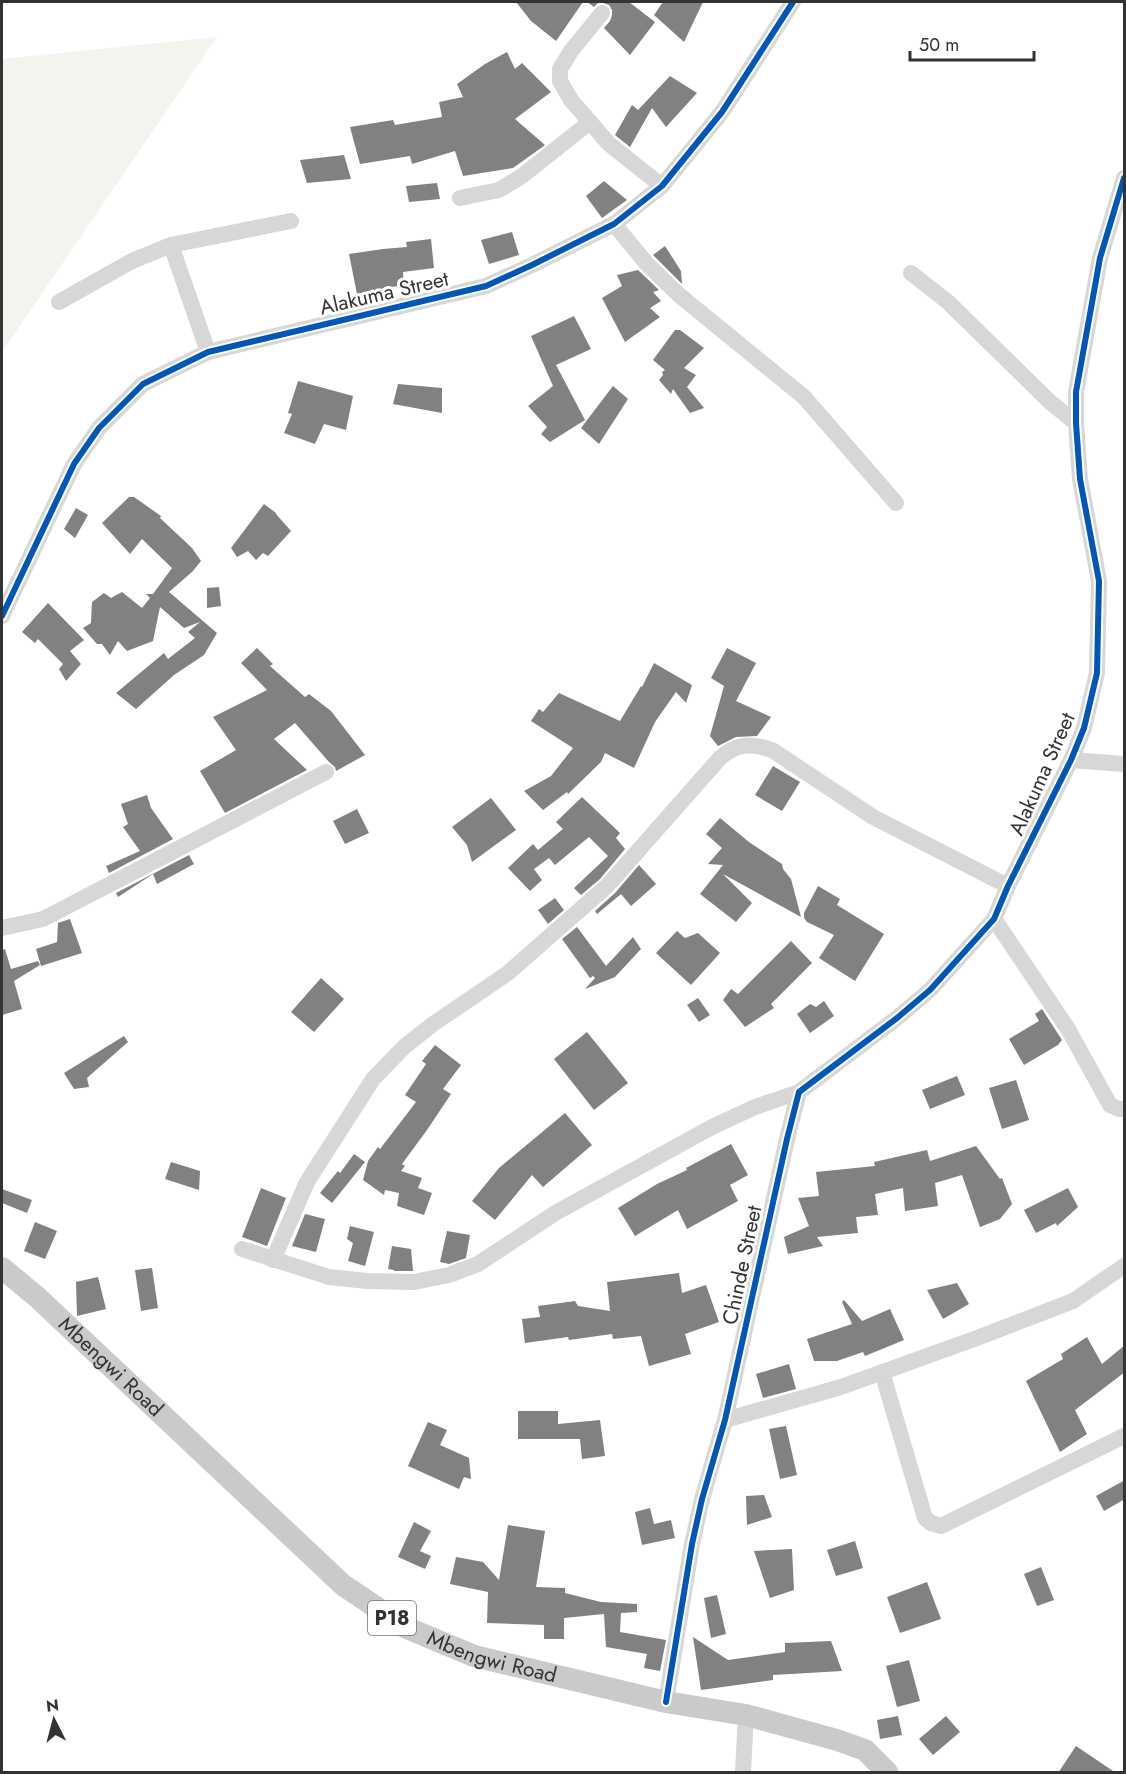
<svg xmlns="http://www.w3.org/2000/svg" width="1126" height="1774" font-family="Jost,sans-serif">
	<style>
		.green { fill: #f1f5ed }
		.building { fill: #818181 }
		.lines { fill: none; stroke-linecap: round; stroke-linejoin: round }
		.minor { stroke: #d7d7d7; stroke-width: 16 }
		.major { stroke: #cacaca; stroke-width: 22 }
		.cycleway-casing { stroke: #fff; stroke-width: 10 }
		.cycleway { stroke: #0057b8; stroke-width: 6 }
		.labels { text-anchor: middle; dominant-baseline: central; stroke-width: 6; stroke-linejoin: round; paint-order: stroke }
		.shield { fill: #fff; stroke: #707070; stroke-width: 1.5 }
		.shield-label { font-size: 20px; font-weight: bold; fill: #333 }
		.street-label { font-size: 21px; fill: #333; stroke: #fff }
	</style>
	<rect width="100%" height="100%" fill="#fff"/>
	<polygon class="green" points="217,37 2,352 2,59"/>
	<g class="building">
		<polygon points="516,2 583,2 556,41 531,21"/>
		<polygon points="587,2 629,2 655,22 630,55 604,28 610,21 612,15 612,10 609,5 603,3 598,3 594,7"/>
		<polygon points="663,2 703,2 684,42 654,15"/>
		<polygon points="507,52 515,69 522,63 551,92 515,119 545,145 541,148 513,168 463,176 455,151 412,164 410,156 360,164 350,127 393,120 395,125 442,117 439,102 463,97 457,84 485,64"/>
		<polygon points="670,76 697,93 666,127 652,108 630,147 615,135 632,105 638,110"/>
		<polygon points="344,155 351,179 307,183 300,160"/>
		<polygon points="604,181 627,200 602,218 586,196"/>
		<polygon points="437,183 440,199 409,202 406,186"/>
		<polygon points="512,232 519,255 489,264 481,240"/>
		<polygon points="431,239 434,268 403,272 404,285 379,289 380,294 357,294 349,254 383,249 407,247 406,242"/>
		<polygon points="665,246 681,271 682,284 653,255"/>
		<polygon points="638,270 659,290 653,292 661,301 650,308 660,317 625,342 602,298 622,286 617,275"/>
		<polygon points="574,316 591,349 556,365 585,420 550,442 541,434 547,427 528,406 553,386 531,336"/>
		<polygon points="675,330 680,330 704,348 684,368 696,375 687,387 704,408 690,413 673,389 671,394 659,380 663,375 662,372 665,370 653,360"/>
		<polygon points="298,381 353,396 346,430 324,424 315,444 284,433 292,414 288,413"/>
		<polygon points="398,384 442,388 442,413 393,404"/>
		<polygon points="613,386 628,399 599,444 581,428"/>
		<polygon points="129,497 134,497 161,516 160,518 192,548 201,561 193,571 169,592 217,633 204,655 174,675 136,709 116,693 164,653 168,659 195,638 188,632 200,622 184,628 160,607 153,641 127,651 118,641 110,655 102,644 97,644 83,628 91,623 92,602 104,593 111,598 122,592 142,608 150,598 146,594 153,594 172,568 142,539 130,554 102,523"/>
		<polygon points="264,504 276,513 276,514 291,531 268,556 263,553 256,560 248,551 237,557 231,548"/>
		<polygon points="76,508 88,515 75,538 64,529"/>
		<polygon points="219,587 221,606 207,608 207,588"/>
		<polygon points="48,603 84,640 70,651 81,664 66,681 59,669 63,664 38,639 35,643 22,632"/>
		<polygon points="257,648 273,664 270,666 305,697 309,694 331,711 365,755 336,771 335,767 329,762 295,723 274,739 307,770 225,813 200,771 236,750 213,717 267,690 241,663"/>
		<polygon points="727,648 756,663 736,701 771,717 757,736 736,737 718,746 710,736 724,686 711,678"/>
		<polygon points="654,663 692,685 686,703 676,692 655,722 634,768 605,753 601,762 568,794 567,792 543,810 524,791 551,776 573,748 531,721 539,709 543,712 559,693 620,721 641,686 642,687"/>
		<polygon points="773,766 800,782 782,811 755,795"/>
		<polygon points="147,795 151,808 173,839 109,873 106,866 140,851 123,827 128,824 121,804"/>
		<polygon points="582,797 620,833 616,838 625,849 600,879 581,895 574,888 608,856 589,837 555,865 549,858 534,869 542,880 530,891 508,868 533,844 538,850 563,829 556,822"/>
		<polygon points="491,798 516,830 472,862 467,845 452,827"/>
		<polygon points="357,809 369,833 345,844 333,821"/>
		<polygon points="720,818 749,842 782,864 783,869 791,879 801,917 723,874 752,903 736,922 700,894 723,865 708,864 722,848 706,834"/>
		<polygon points="189,855 194,864 157,884 153,874 118,897 116,893"/>
		<polygon points="639,865 656,884 631,906 621,894 597,914 595,911 615,893"/>
		<polygon points="818,886 840,899 837,905 884,934 855,981 819,958 834,935 807,922 804,918 804,913"/>
		<polygon points="555,898 564,910 548,924 538,910"/>
		<polygon points="70,919 82,953 41,966 36,949 57,942 58,923"/>
		<polygon points="577,927 606,966 633,937 641,949 615,977 585,989 595,978 593,976 590,978 562,939"/>
		<polygon points="677,931 685,938 698,933 720,953 691,985 656,953"/>
		<polygon points="791,941 812,963 771,1004 774,1008 745,1027 723,1000 731,989 738,994"/>
		<polygon points="5,949 11,969 38,961 40,965 14,981 22,1009 2,1015 2,950"/>
		<polygon points="321,978 344,999 314,1032 291,1012"/>
		<polygon points="698,998 710,1015 699,1022 687,1005"/>
		<polygon points="824,1001 834,1016 810,1033 797,1014 810,1004 816,1007"/>
		<polygon points="1042,1009 1062,1040 1058,1045 1024,1065 1009,1039 1039,1021 1035,1014"/>
		<polygon points="587,1032 628,1083 594,1110 554,1059"/>
		<polygon points="124,1036 128,1042 87,1078 89,1087 74,1089 64,1073"/>
		<polygon points="435,1045 461,1065 443,1089 451,1094 427,1130 402,1164 405,1166 401,1171 422,1178 418,1188 432,1193 424,1215 397,1206 399,1193 385,1190 384,1195 363,1180 368,1161 378,1147 380,1149 416,1102 405,1095 426,1064 422,1061"/>
		<polygon points="957,1076 965,1095 930,1109 922,1090"/>
		<polygon points="1016,1080 1029,1120 1002,1129 989,1088"/>
		<polygon points="565,1113 592,1145 543,1187 532,1175 495,1220 472,1201 499,1168"/>
		<polygon points="731,1144 748,1175 730,1185 738,1201 687,1229 678,1210 635,1236 618,1208 657,1184 687,1170 686,1168"/>
		<polygon points="976,1146 1000,1179 1002,1178 1012,1204 1000,1219 980,1227 962,1175 935,1183 938,1206 905,1211 903,1188 875,1194 878,1215 856,1217 858,1233 817,1237 823,1246 788,1254 784,1237 809,1226 798,1198 819,1196 816,1172 875,1166 874,1162 927,1150 930,1161"/>
		<polygon points="354,1154 365,1162 332,1203 320,1193 338,1171 340,1173"/>
		<polygon points="171,1162 200,1171 199,1190 165,1179"/>
		<polygon points="261,1188 286,1198 267,1246 242,1237"/>
		<polygon points="1068,1188 1078,1207 1057,1226 1056,1223 1036,1233 1024,1210"/>
		<polygon points="2,1189 32,1200 27,1213 2,1203"/>
		<polygon points="305,1214 325,1219 316,1252 292,1246"/>
		<polygon points="35,1222 57,1231 45,1259 24,1251"/>
		<polygon points="350,1226 374,1232 365,1266 348,1261 353,1243 347,1239"/>
		<polygon points="447,1231 470,1235 466,1258 449,1264 440,1262"/>
		<polygon points="392,1246 411,1249 413,1271 394,1271 394,1270 388,1269"/>
		<polygon points="152,1268 158,1308 141,1311 135,1270"/>
		<polygon points="679,1273 682,1293 706,1285 719,1322 685,1334 691,1354 649,1366 641,1336 613,1339 612,1334 569,1340 568,1337 525,1343 522,1319 540,1317 538,1306 575,1301 578,1306 610,1311 607,1282"/>
		<polygon points="98,1277 106,1309 77,1316 76,1282"/>
		<polygon points="957,1283 969,1304 943,1319 927,1290"/>
		<polygon points="844,1300 862,1321 890,1309 904,1340 865,1356 863,1352 837,1361 814,1361 807,1339 852,1324 842,1302"/>
		<polygon points="1087,1337 1102,1364 1125,1345 1125,1372 1075,1410 1087,1434 1060,1452 1026,1381 1063,1359 1061,1354"/>
		<polygon points="789,1364 796,1389 763,1398 756,1374"/>
		<polygon points="518,1411 558,1411 558,1424 600,1420 605,1456 582,1459 580,1439 518,1439"/>
		<polygon points="428,1422 447,1430 440,1445 469,1458 471,1479 464,1477 459,1489 408,1466"/>
		<polygon points="786,1426 797,1475 780,1479 769,1429"/>
		<polygon points="1125,1480 1125,1499 1104,1511 1096,1496"/>
		<polygon points="764,1495 772,1517 747,1525 746,1496"/>
		<polygon points="650,1508 654,1524 671,1520 675,1538 642,1545 635,1512"/>
		<polygon points="414,1522 431,1531 420,1551 431,1556 425,1569 398,1557"/>
		<polygon points="508,1525 545,1531 536,1587 565,1588 565,1593 601,1602 637,1604 637,1612 621,1613 620,1632 666,1640 660,1671 644,1668 647,1654 606,1647 604,1614 564,1618 564,1639 544,1639 544,1625 487,1623 488,1592 450,1584 456,1557 483,1562 499,1580"/>
		<polygon points="855,1541 863,1568 836,1576 827,1550"/>
		<polygon points="792,1549 794,1590 770,1598 754,1551"/>
		<polygon points="1041,1567 1054,1600 1037,1606 1024,1574"/>
		<polygon points="927,1582 941,1619 900,1633 887,1597"/>
		<polygon points="717,1595 726,1634 711,1638 704,1598"/>
		<polygon points="693,1637 728,1660 785,1652 785,1643 831,1641 842,1671 773,1675 773,1680 701,1690"/>
		<polygon points="909,1660 920,1701 897,1707 886,1666"/>
		<polygon points="898,1716 902,1735 880,1739 877,1720"/>
		<polygon points="946,1716 960,1732 933,1755 919,1739"/>
		<polygon points="1076,1746 1116,1773 1058,1773"/>
	</g>
	<g class="lines">
		<g class="minor">
			<polyline points="602,13 571,51 560,69 560,81 571,100 609,144 662,186"/>
			<polyline points="460,198 499,190 522,176 590,122"/>
			<polyline points="614,224 647,264 679,295 804,397 896,503"/>
			<polyline points="171,245 208,352"/>
			<polyline points="911,273 948,302 1050,402 1076,423"/>
			<polyline points="59,302 132,261 171,245 291,221"/>
			<polyline points="2,616 74,464 99,428 143,384 208,352 486,286 532,265 614,224 662,186 722,112 793,2"/>
			<polyline points="1071,760 1124,764"/>
			<polyline points="994,919 1068,1029 1110,1105 1119,1109 1124,1109"/>
			<polyline points="2,928 43,919 326,772"/>
			<polyline points="242,1249 329,1277 367,1281 414,1282 449,1275 478,1264 557,1212 712,1127 755,1107 799,1092"/>
			<path d="M273,1260L307,1182L373,1079L404,1047L433,1024L508,973L607,886L720,758C737,743 751,743 772,750L873,817L1008,886"/>
			<polyline points="882,1372 925,1518 931,1523 941,1526 1124,1436"/>
			<polyline points="725,1420 841,1387 977,1338 1073,1301 1124,1266"/>
			<polyline points="666,1702 692,1544 702,1499 725,1420 787,1139 799,1092 897,1018 930,990 994,919 1008,886 1071,760 1084,728 1097,673 1099,581 1080,479 1076,423 1076,392 1100,258 1124,178"/>
			<polyline points="743,1772 746,1715"/>
		</g>
		<path class="major" id="s1" d="M2,1268L37,1297L343,1585L407,1628L474,1656L666,1702L746,1715L837,1740L865,1750L887,1772"/>
		<defs>
			<g id="cycleway">
				<polyline points="2,616 74,464 99,428 143,384 208,352 486,286 532,265 614,224 662,186 722,112 793,2"/>
				<polyline points="666,1702 692,1544 702,1499 725,1420 787,1139 799,1092 897,1018 930,990 994,919 1008,886 1071,760 1084,728 1097,673 1099,581 1080,479 1076,423 1076,392 1100,258 1124,178"/>
			</g>
		</defs>
		<use href="#cycleway" class="cycleway-casing"/>
		<use href="#cycleway" class="cycleway"/>
	</g>
	<g class="labels">
		<rect class="shield" x="368" y="1601" width="48" height="34" rx="4.5"/>
		<g class="shield-label">
			<text x="392" y="1618">P18</text>
		</g>
		<g class="street-label">
			<text transform="translate(384 293) rotate(-13)">Alakuma Street</text>
			<text transform="translate(1042 774) rotate(-66)">Alakuma Street</text>
			<text transform="translate(742 1265) rotate(-78)">Chinde Street</text>
			<text stroke="none"><textPath href="#s1" startOffset="147">Mbengwi Road</textPath></text>
			<text stroke="none"><textPath href="#s1" startOffset="633">Mbengwi Road</textPath></text>
		</g>
	</g>
	<rect width="1126" height="1774" fill="none" stroke="#333333" stroke-width="6"/>
	<g transform="translate(54 1720) rotate(354)" stroke="#ffffff" stroke-width="4.5" paint-order="stroke">
	<path d="M0-4.5L10 22L0 15L-10 22Z" fill="#333333"/>
	<text y="-9" font-size="16" font-weight="bold" text-anchor="middle" fill="#333333">N</text>
	</g>
	<path d="M910 51v9h124v-9" fill="none" stroke="#333333" stroke-width="3"/>
	<text x="919" y="51" font-size="18" fill="#333333" stroke="#ffffff" stroke-width="4.5" paint-order="stroke">50 m</text>
</svg>
